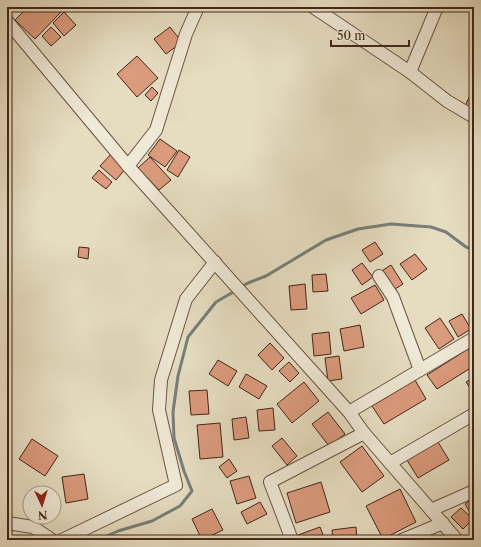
<svg xmlns="http://www.w3.org/2000/svg" width="481" height="547" font-family="'Libre Caslon Text',serif">
	<style>
		.lines { fill: none; stroke-linecap: round; stroke-linejoin: round }
		.stream { stroke: #787e7b; stroke-width: 3 }
		.building { fill: #db9b7d; stroke: #432519 }
		.minor-casing { stroke: #6c5343; stroke-width: 14 }
		.minor { stroke: #efe9d7; stroke-width: 12 }
	</style>
	<rect width="100%" height="100%" fill="#e6ddc1"/>
	<filter id="stains"><feTurbulence type="fractalNoise" baseFrequency=".005" numOctaves="4"/><feColorMatrix values="0 0 0 0 .2 0 0 0 0 .09 0 0 0 0 .02 0 0 0 .5 -.17"/></filter>
	<radialGradient id="worn" r=".72"><stop offset=".6" stop-color="#630" stop-opacity="0"/><stop offset="1" stop-color="#630" stop-opacity=".3"/></radialGradient>
	<g class="lines">
		<g class="stream">
			<polyline points="241,287 248,283 266,276 326,240 358,229 391,224 431,227 446,232 466,247 474,250"/>
			<polyline points="98,540 118,531 152,521 180,506 192,491 184,471 174,438 173,412 178,376 188,337 216,302 235,291"/>
		</g>
	</g>
	<g class="building">
		<polygon points="28,7 57,7 62,11 35,39 15,20"/>
		<polygon points="64,12 76,25 64,36 53,23"/>
		<polygon points="51,27 61,37 51,46 42,36"/>
		<polygon points="170,27 182,42 166,54 154,39"/>
		<polygon points="137,56 158,78 137,97 117,74"/>
		<polygon points="152,87 158,93 151,101 145,95"/>
		<polygon points="473,89 474,89 474,109 465,106"/>
		<polygon points="160,139 177,151 165,167 148,155"/>
		<polygon points="179,150 190,157 178,177 167,170"/>
		<polygon points="112,153 127,167 116,180 100,166"/>
		<polygon points="150,157 171,180 159,190 138,168"/>
		<polygon points="99,170 112,182 106,189 92,178"/>
		<polygon points="375,242 383,254 370,262 362,250"/>
		<polygon points="79,247 89,248 88,259 78,257"/>
		<polygon points="415,254 427,269 412,280 400,264"/>
		<polygon points="362,263 373,277 362,285 352,270"/>
		<polygon points="391,265 403,284 392,291 380,272"/>
		<polygon points="326,274 328,291 313,292 312,275"/>
		<polygon points="305,284 307,309 291,310 289,286"/>
		<polygon points="375,285 384,300 361,314 351,298"/>
		<polygon points="462,314 471,329 458,337 449,321"/>
		<polygon points="440,318 454,339 439,349 425,328"/>
		<polygon points="360,325 364,347 344,351 340,329"/>
		<polygon points="329,332 331,354 314,356 312,334"/>
		<polygon points="270,343 284,358 272,370 258,355"/>
		<polygon points="468,349 474,358 474,366 437,389 427,375"/>
		<polygon points="339,356 342,379 328,381 325,358"/>
		<polygon points="218,360 237,371 228,386 209,374"/>
		<polygon points="289,362 299,373 290,382 279,371"/>
		<polygon points="246,374 267,386 259,399 239,387"/>
		<polygon points="474,377 474,394 466,382"/>
		<polygon points="415,380 426,399 384,424 372,406"/>
		<polygon points="304,382 319,401 292,423 277,404"/>
		<polygon points="207,390 209,414 191,415 189,391"/>
		<polygon points="273,408 275,430 259,431 257,410"/>
		<polygon points="328,412 345,434 329,446 312,424"/>
		<polygon points="246,417 249,438 234,440 232,419"/>
		<polygon points="220,423 223,457 200,459 197,425"/>
		<polygon points="282,438 297,456 287,465 272,446"/>
		<polygon points="32,439 58,456 45,476 19,459"/>
		<polygon points="438,442 449,460 418,478 407,460"/>
		<polygon points="362,446 384,476 362,492 340,462"/>
		<polygon points="229,459 237,471 227,478 219,467"/>
		<polygon points="84,474 88,499 66,503 62,477"/>
		<polygon points="249,476 256,498 237,504 230,481"/>
		<polygon points="321,482 330,512 296,523 287,493"/>
		<polygon points="400,489 416,522 383,539 366,506"/>
		<polygon points="474,498 474,519 465,504"/>
		<polygon points="260,502 267,514 247,524 241,512"/>
		<polygon points="461,508 473,519 463,529 451,517"/>
		<polygon points="212,509 223,530 202,540 192,519"/>
		<polygon points="320,527 325,540 300,540 298,535"/>
		<polygon points="356,527 357,540 333,540 332,530"/>
	</g>
	<g class="lines">
		<defs>
			<g id="minor">
				<polyline points="313,7 410,72 437,7"/>
				<polyline points="7,21 128,166 349,412 364,433 457,540"/>
				<polyline points="410,72 447,101 474,117"/>
				<polyline points="128,166 156,130 186,34 198,7"/>
				<polyline points="379,276 393,297 420,370"/>
				<polyline points="349,412 474,338"/>
				<polyline points="390,463 474,414"/>
				<polyline points="431,510 474,491"/>
				<polyline points="7,523 33,527 52,540"/>
				<polyline points="62,540 176,485 159,410 161,380 186,299 215,262"/>
				<polyline points="292,540 270,482 364,433"/>
				<polyline points="402,540 443,523"/>
			</g>
		</defs>
		<use href="#minor" class="minor-casing"/>
		<use href="#minor" class="minor"/>
	</g>
	<rect width="481" height="547" fill="none" stroke="#e6ddc1" stroke-width="24"/>
	<rect x="8" y="8" width="465" height="531" fill="none" stroke="#432519" stroke-width="2"/>
	<rect x="12" y="12" width="457" height="523" fill="none" stroke="#432519"/>
	<g transform="translate(42 505) rotate(176)"><circle r="19" fill="#efe9d7" stroke="#aa9b8b"/>
	<path d="M0-3L7 15L0 10L-7 15Z" fill="#8f2418"/>
	<text y="-6" font-size="11" font-weight="bold" text-anchor="middle" fill="#432519">N</text>
	</g>
	<path d="M331 40v6h78v-6" fill="none" stroke="#432519" stroke-width="2"/>
	<text x="337" y="40" font-size="12" fill="#432519" stroke="#efe9d7" stroke-width="3" paint-order="stroke">50 m</text>
	<rect width="100%" height="100%" filter="url(#stains)"/>
	<rect width="100%" height="100%" fill="url(#worn)"/>
</svg>
